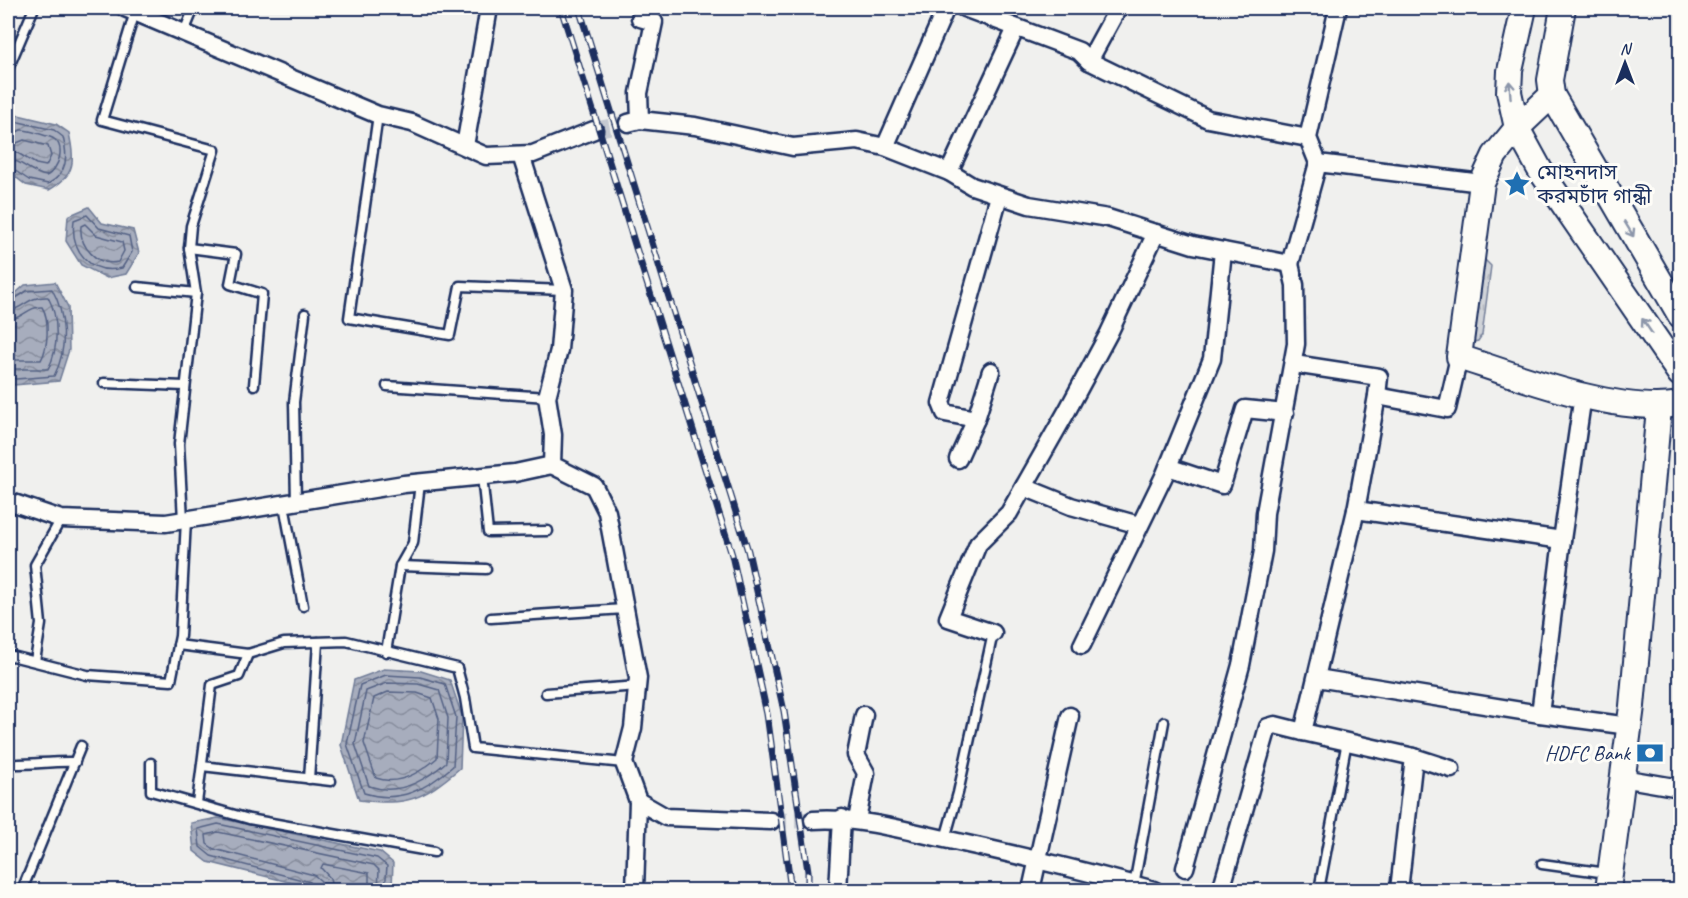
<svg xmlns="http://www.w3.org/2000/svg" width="1688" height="898" font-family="Caveat,'Noto Sans Bengali',sans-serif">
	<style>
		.park { fill: url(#park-tufts); stroke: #76819b; stroke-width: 1.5 }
		.water { fill: url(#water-waves); stroke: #6f7b97; stroke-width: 1.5 }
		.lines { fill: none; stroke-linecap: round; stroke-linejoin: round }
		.shore { stroke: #536184; stroke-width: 1.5 }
		.street-tunnel { stroke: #c5c9d1; stroke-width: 16; stroke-dasharray: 16 8; stroke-linecap: butt }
		.lane-casing { stroke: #1b2f5e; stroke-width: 13 }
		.street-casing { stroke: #1b2f5e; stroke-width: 21 }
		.secondary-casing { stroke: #1b2f5e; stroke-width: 28 }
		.lane { stroke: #fdfcf7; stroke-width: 8 }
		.street { stroke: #fdfcf7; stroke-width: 16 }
		.secondary { stroke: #fdfcf7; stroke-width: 24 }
		.rail-casing { stroke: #1b2f5e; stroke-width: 7 }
		.rail { stroke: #fdfcf7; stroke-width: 4.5; stroke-dasharray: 14; stroke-linecap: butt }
		.oneway { stroke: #8c96aa }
		.labels { text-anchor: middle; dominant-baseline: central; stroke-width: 6; stroke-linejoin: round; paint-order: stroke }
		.poi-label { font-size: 21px; fill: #1b2f5e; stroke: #fdfcf7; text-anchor: start }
	</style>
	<defs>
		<pattern id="park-tufts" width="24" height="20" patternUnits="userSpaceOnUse" patternTransform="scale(1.5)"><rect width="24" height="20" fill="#d0d3d8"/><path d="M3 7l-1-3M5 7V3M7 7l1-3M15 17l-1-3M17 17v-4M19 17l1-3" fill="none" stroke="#b2b5bc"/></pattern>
		<pattern id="water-waves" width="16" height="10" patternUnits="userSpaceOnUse" patternTransform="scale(1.5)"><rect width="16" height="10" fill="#a7adbd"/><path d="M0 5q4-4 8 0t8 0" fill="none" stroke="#878d9d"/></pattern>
	</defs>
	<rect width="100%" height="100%" fill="#f0f0ee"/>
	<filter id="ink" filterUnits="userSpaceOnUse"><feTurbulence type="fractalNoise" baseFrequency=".0167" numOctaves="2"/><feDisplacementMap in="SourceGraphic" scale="12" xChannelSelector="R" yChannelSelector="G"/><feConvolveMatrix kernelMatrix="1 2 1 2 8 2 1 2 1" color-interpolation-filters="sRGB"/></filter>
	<g filter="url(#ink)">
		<polygon class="park" points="1483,258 1491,266 1482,335 1478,341 1470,343"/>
		<g class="water">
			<path d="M14,114L56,124L69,133C75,161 76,175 49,190L26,185L9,172L8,128Z"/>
			<polygon points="89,207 102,223 133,230 139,253 126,274 107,278 81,265 66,241 68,216"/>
			<polygon points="55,282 68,307 69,350 59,381 14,385 8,382 8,300 25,285"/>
			<path d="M384,669L421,671L450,680L462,716L460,768C422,800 408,806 359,800L341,745L354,680Z"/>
			<polygon points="218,818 380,852 393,863 392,887 389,890 321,890 208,862 194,851 191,823"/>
		</g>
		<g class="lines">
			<g class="shore">
				<path d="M8,128L19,122L54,130L63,137C68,157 68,173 48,184L29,180L8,166"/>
				<path d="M8,136C14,135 16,132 21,130C26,129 44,135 50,137C68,143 59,170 46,176C31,173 21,160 8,159"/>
				<polygon points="24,140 48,146 51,156 46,166 36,164 11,149 12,145"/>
				<path d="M87,215L99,228L129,236L132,252L122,268C90,276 70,250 74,220Z"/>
				<path d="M85,224L96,235L122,242L124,251L118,262C97,267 79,246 81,226Z"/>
				<path d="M8,303L27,291L52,289C66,314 68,350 54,376L16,379L8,377"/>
				<path d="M8,311C25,309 26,296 48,297C59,317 59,349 48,369H8"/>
				<path d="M8,320C22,319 29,306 42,307C50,319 48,348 41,360H8"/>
				<path d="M386,675L420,677L445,684L456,717L453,766C427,789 399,804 364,793L347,744L360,685Z"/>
				<path d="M387,683L418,684L439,690L448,718L446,762C425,781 398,796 369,786L355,744L366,691Z"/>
				<path d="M388,692L417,693L432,698L439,719L437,758C421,772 398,786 376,778L364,743L374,698Z"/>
				<polyline points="316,890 310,882 211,856 200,847 198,829 218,824 377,858 387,866 385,890"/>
				<polyline points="323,890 321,881 314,875 214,849 207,844 206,835 218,832 374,865 379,870 378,890"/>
				<polyline points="332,890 330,878 321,868 323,864 369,873 369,890"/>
			</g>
			<g class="street-tunnel">
				<polyline points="594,130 628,123"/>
				<polyline points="771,821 813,820"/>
			</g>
			<defs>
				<g id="lane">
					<polyline points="135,12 102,120 215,150 191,226 189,248 196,293 179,444 183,520"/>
					<polyline points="184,32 194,8"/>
					<polyline points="8,69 34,8"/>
					<polyline points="378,115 349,318 450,335 460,286 564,290"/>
					<polyline points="189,248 236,254 230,284 262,294 254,385"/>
					<polyline points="137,287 196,293"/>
					<polyline points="104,383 185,386"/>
					<polyline points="387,386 547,397"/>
					<polyline points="482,476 488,532 548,531"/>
					<polyline points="296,502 294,402 305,314"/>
					<polyline points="284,505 303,606"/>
					<polyline points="400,566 486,569"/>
					<polyline points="491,618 624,609"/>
					<polyline points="178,645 248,654 284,643 346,641 457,668 465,698 473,748 624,763"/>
					<polyline points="386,652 400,566 413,543 420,483"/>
					<polyline points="8,655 87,675 171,681 180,636 186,520"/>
					<polyline points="35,661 41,624 35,565 61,519"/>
					<polyline points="546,693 638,686"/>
					<polyline points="151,763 151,791 249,819 434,852"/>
					<path d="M8,764C30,765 52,761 75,762"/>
					<polyline points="202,766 331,781"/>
					<polyline points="309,779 318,642"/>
					<polyline points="197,803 212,685 239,676 248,654"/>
					<polyline points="945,839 958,793 993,633"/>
					<polyline points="1542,864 1607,873"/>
					<polyline points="1134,885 1164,722"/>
					<polyline points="22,890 81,746"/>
					<polyline points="1319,890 1347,741"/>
				</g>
				<g id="street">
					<polyline points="125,8 378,115 412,123 486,156 533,154 594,130"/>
					<polyline points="964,8 1079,51 1089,61 1208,119 1308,138"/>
					<polyline points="1089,61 1118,8"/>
					<polyline points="640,120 639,93 654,22 640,18 643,8"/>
					<polyline points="628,123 640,120 695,126 793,147 857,141 885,147 949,172 972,186 1029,205 1108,218 1193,245 1290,264 1318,163 1482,183"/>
					<polyline points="465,146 489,8"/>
					<polyline points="885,147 946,8"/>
					<polyline points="521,155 564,290 559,350 547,397 553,435 552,465 594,486 607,512 638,678 633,728 624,763 638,801 635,890"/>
					<polyline points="1318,163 1308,138 1338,8"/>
					<polyline points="949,172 1016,28"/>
					<polyline points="1294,364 1379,377 1377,396"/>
					<polyline points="991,371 976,419 945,413 941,403 999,196"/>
					<polyline points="958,459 976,419"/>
					<polyline points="1168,467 1222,485 1245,409 1285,413"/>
					<polyline points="1024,487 1071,506 1139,525"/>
					<polyline points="8,501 61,519 166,523 404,484 515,473 552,465"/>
					<polyline points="1356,510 1562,540"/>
					<polyline points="993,633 948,618 978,544 1009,513 1067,411 1109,333 1156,233"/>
					<polyline points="1082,645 1165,474 1212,359 1223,251"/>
					<polyline points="1317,678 1540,714 1629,726"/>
					<polyline points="1540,714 1562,540 1583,395"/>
					<polyline points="1303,732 1414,757 1451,769"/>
					<polyline points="1622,778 1680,788"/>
					<polyline points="638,801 666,817 771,821"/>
					<path d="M813,820C860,817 903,830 949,840C1018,855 1086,871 1154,890"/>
					<polyline points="857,820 866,773 856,755 864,715"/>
					<polyline points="1185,868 1241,665 1263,551 1265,513 1296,344 1295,285 1290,264"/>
					<polyline points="838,890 842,818"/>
					<polyline points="1031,890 1070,716"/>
					<polyline points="1221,890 1268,727 1275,725 1303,732 1356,510 1377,396 1447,409 1459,357"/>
					<polyline points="1399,890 1414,757"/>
				</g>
				<g id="secondary">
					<polyline points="1524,8 1510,71 1509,92 1517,128 1540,170 1680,374"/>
					<polyline points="1563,8 1550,80 1552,95 1680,315"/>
					<path d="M1552,95L1517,128L1495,155L1482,183L1459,357C1520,377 1618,415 1680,404"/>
					<polyline points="1608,890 1632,706 1659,408"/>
				</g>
			</defs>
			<use href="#lane" class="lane-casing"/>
			<use href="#street" class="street-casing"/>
			<use href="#secondary" class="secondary-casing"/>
			<use href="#lane" class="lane"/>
			<use href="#street" class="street"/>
			<use href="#secondary" class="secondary"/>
			<defs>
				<g id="rail">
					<polyline points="561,8 732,555 767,714 791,890"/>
					<polyline points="579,8 748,551 784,711 808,871 808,890"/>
				</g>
			</defs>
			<use href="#rail" class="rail-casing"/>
			<use href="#rail" class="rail"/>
		</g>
		<defs><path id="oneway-shaft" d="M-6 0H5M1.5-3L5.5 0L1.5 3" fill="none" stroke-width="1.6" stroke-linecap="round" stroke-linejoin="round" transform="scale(1.5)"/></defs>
		<g class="oneway">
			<use href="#oneway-shaft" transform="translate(1510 90) rotate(-94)"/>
			<use href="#oneway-shaft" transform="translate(1629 229) rotate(59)"/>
			<use href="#oneway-shaft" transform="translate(1647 326) rotate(-124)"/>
		</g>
	</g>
	<defs>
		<symbol id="sight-bare" viewBox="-9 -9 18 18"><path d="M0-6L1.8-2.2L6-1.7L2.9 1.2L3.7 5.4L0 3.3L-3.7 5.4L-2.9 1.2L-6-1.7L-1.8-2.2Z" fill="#1f6fb2" stroke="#fdfcf7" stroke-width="2.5" paint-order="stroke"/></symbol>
		<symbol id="bank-bare" viewBox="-9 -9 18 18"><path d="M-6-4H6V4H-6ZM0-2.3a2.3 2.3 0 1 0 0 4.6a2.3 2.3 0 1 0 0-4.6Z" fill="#1f6fb2" stroke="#fdfcf7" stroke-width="2.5" paint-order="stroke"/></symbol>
	</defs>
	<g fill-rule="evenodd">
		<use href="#sight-bare" x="1498" y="165" width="38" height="38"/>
		<use href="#bank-bare" x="1631" y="734" width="38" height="38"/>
	</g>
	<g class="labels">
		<g class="poi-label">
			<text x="1537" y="172">মোহনদাস<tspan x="1537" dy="24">করমচাঁদ গান্ধী</tspan></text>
			<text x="1630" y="753" text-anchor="end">HDFC Bank</text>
		</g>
	</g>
	<rect width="1688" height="898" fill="none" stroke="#fdfcf7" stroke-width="30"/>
	<rect x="15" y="15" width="1658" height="868" fill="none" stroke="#1b2f5e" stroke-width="2" filter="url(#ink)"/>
	<g transform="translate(1625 63)" stroke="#fdfcf7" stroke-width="4.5" paint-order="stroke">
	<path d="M0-4.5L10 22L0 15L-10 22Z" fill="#1b2f5e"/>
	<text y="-9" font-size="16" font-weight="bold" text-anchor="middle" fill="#1b2f5e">N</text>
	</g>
</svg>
